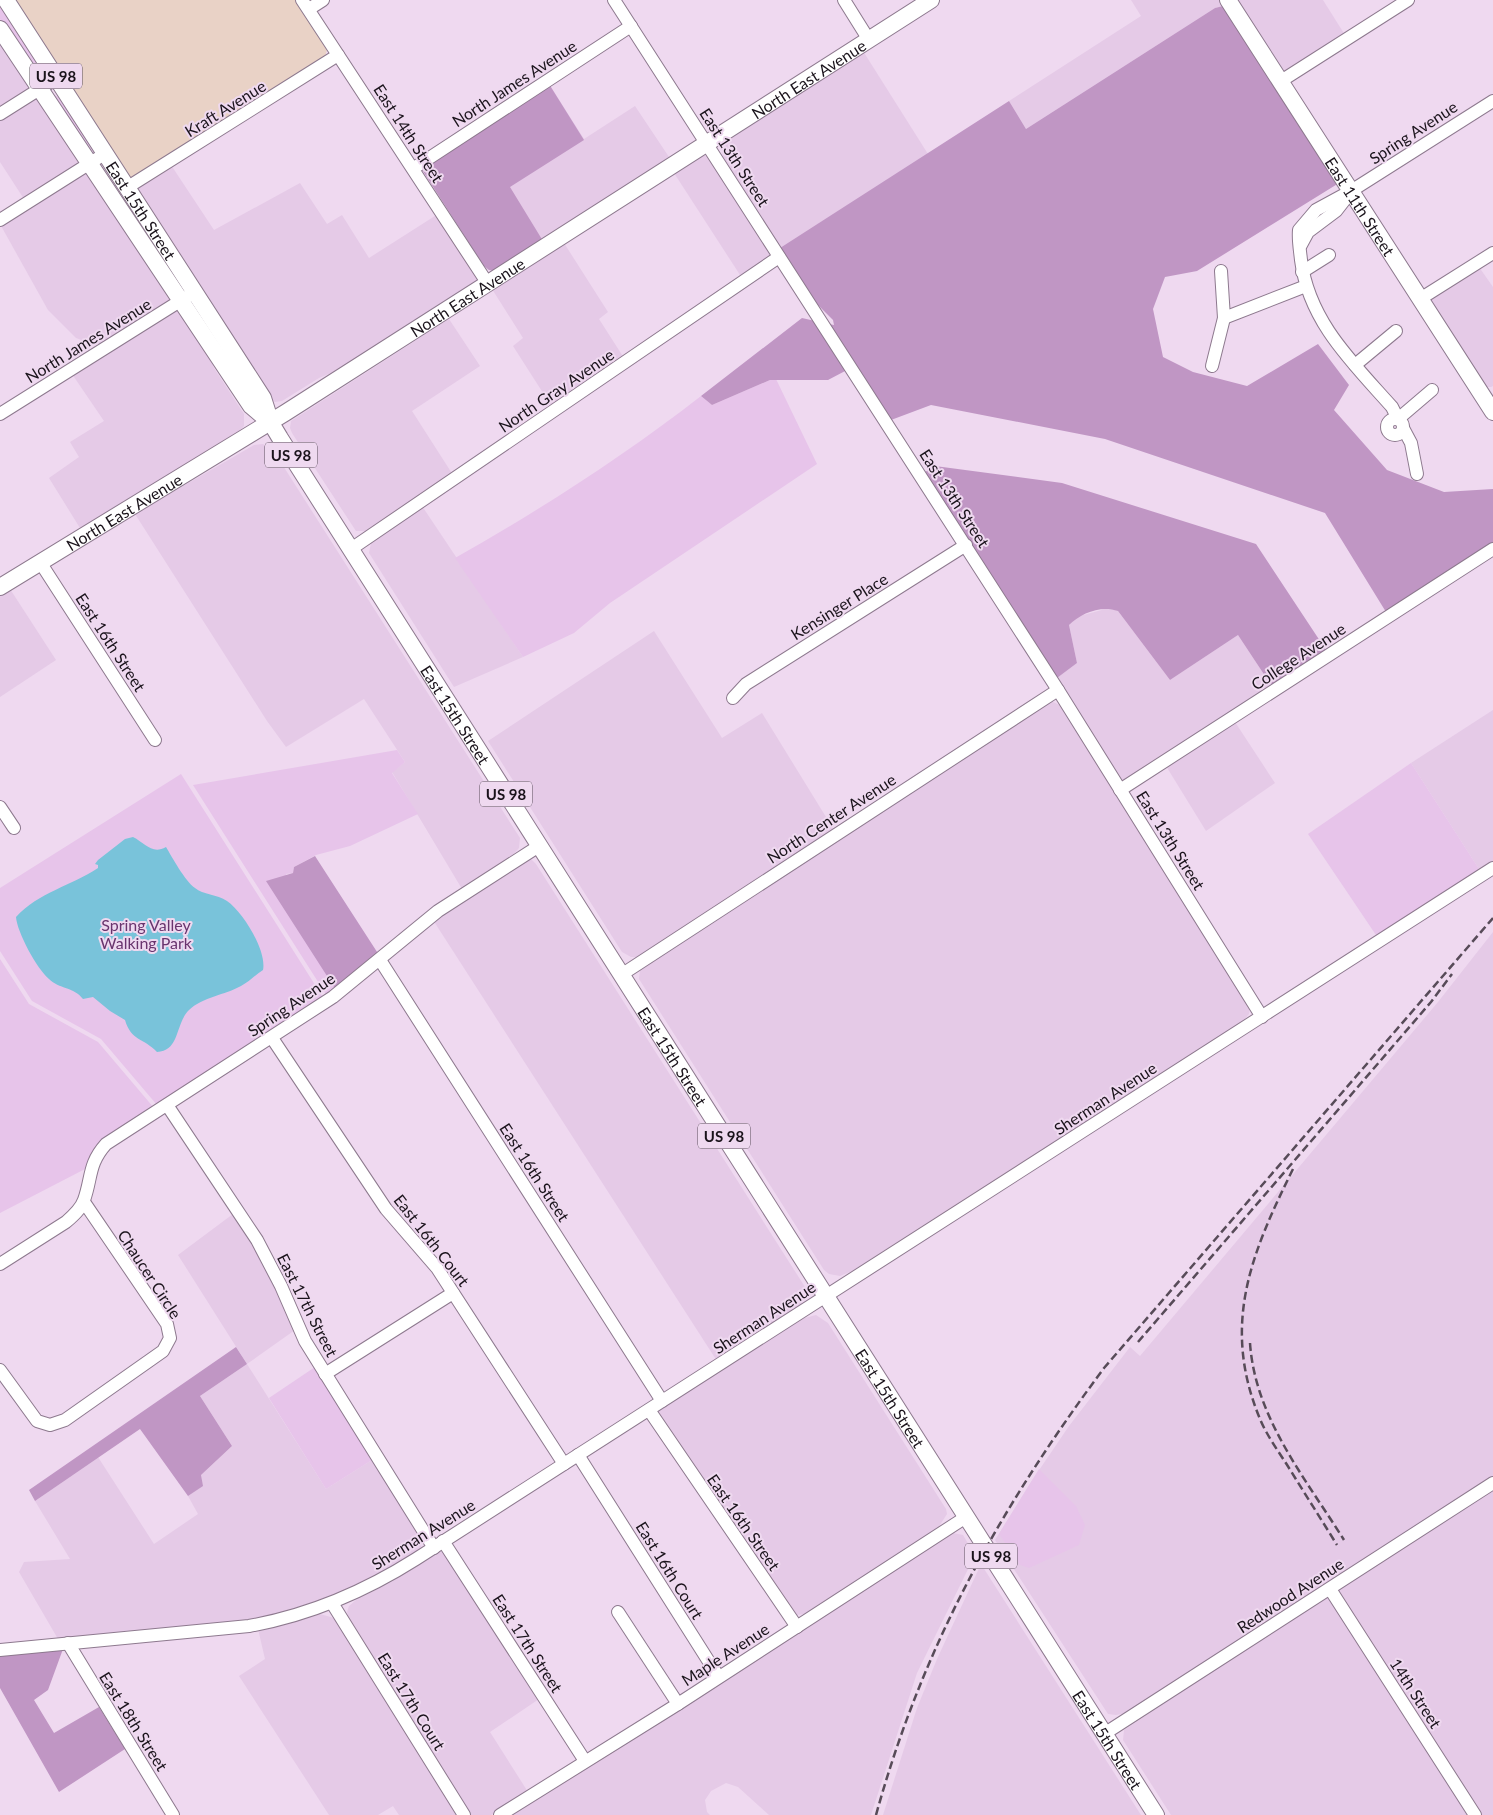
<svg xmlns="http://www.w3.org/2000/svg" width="1493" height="1815" font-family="Lato,sans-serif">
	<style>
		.built { fill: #e5cae7 }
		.education { fill: #e9d2c6 }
		.green { fill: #e7c4ea }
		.forest { fill: #c096c4 }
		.water { fill: #79c3da }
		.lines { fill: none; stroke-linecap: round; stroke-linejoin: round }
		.minor-casing { stroke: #8d798e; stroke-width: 14 }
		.major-casing { stroke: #8d798e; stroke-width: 18 }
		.minor { stroke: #fff; stroke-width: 12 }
		.major { stroke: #fff; stroke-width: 16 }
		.rail { stroke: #574b58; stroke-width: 2.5; stroke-dasharray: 8 4; stroke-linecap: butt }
		.labels { text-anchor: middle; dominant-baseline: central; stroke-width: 4; stroke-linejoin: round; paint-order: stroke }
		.shield { fill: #efd9f0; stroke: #5a4e5b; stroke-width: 1 }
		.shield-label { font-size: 15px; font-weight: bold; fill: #1a131b }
		.street-label { font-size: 16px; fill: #1a131b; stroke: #efd9f0 }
		.park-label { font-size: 16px; fill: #69346e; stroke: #efd9f0 }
	</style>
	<rect width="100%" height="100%" fill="#efd9f0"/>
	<g class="built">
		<polygon points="1131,0 1219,0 1223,6 1215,8 1026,129 1009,101 1141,16"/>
		<polygon points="1237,0 1323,0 1345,35 1287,71 1283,71"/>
		<polygon points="0,39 29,86 29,89 0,110"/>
		<polygon points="863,51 928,154 780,248 723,157 721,145"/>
		<polygon points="549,84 584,139 635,106 671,160 492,271 486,269 424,164"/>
		<polygon points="38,98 78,161 77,165 24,199 0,162 0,118 29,100"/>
		<polygon points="702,156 707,156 772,254 742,278 674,173"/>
		<polygon points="171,165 214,230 300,183 327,224 342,215 369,258 438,214 478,279 477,282 338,370 319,378 282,401 275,402 272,400 138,192 138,188"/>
		<polygon points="83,173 88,174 170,293 171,300 100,347 76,338 48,310 0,224"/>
		<polygon points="564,243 608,312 599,319 624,358 552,407 513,346 523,338 492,289"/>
		<polygon points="1479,267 1493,287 1493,386 1491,387 1486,387 1431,302 1432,298"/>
		<polygon points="178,309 206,348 214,368 244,414 244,426 238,432 80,528 49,478 79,457 70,442 104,421 72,374"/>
		<polygon points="449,319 480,366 412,411 453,475 368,531 356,531 292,433 290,428 291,421"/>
		<polygon points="263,444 273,450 520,838 519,848 510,858 462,889 392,772 405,762 364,699 286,747 267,721 135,514 254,445"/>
		<polygon points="422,506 523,657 454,687 369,553 371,543 385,530"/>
		<polygon points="10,589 56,660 0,697 0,594"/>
		<polygon points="1109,608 1118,611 1170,680 1238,635 1271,685 1230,714 1122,783 1057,678 1077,663 1069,625 1076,617"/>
		<polygon points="654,631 722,738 762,713 834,830 637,957 631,957 622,952 488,741"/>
		<polygon points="1051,701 1062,706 1250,1007 1249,1014 1243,1021 852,1271 840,1276 829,1274 824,1270 639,979 640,970"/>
		<polygon points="1493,710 1493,861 1479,869 1411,763"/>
		<polygon points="1235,722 1275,783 1206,831 1166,766"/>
		<polygon points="531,859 536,864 805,1287 805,1296 802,1304 717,1361 433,920"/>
		<polygon points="1493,932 1493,1478 1126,1713 1116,1715 1108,1714 995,1540 1031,1482 1069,1426 1130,1347 1140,1356 1438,1002"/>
		<polygon points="233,1214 252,1243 277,1288 295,1330 247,1364 326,1489 372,1460 422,1540 421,1547 403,1562 334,1597 263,1619 58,1639 19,1572 24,1562 70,1559 35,1501 98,1457 154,1544 198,1514 188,1496 202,1486 201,1475 232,1446 200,1396 247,1364 178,1255"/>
		<polygon points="816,1315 828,1323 946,1509 947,1514 938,1528 804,1614 797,1615 794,1614 658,1415 659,1410 801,1319"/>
		<polygon points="1493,1488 1493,1815 1481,1815 1337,1590"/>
		<polygon points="953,1533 963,1535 975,1555 917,1673 871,1815 769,1815 738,1787 726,1783 711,1791 705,1800 707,1812 710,1815 508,1815"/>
		<polygon points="437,1552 443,1552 539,1699 490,1732 528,1792 491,1815 469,1815 349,1619 347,1612 349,1606 356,1600 393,1581"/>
		<polygon points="981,1564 1141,1815 883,1815 917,1708 937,1659"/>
		<polygon points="1328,1595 1469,1815 1171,1815 1123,1740 1124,1730"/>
		<polygon points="320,1614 334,1618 458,1815 399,1815 393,1806 378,1815 329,1815 239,1676 265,1659 258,1629"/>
	</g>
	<polygon class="education" points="12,0 299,0 327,50 325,57 134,178 129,178"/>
	<g class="green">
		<polygon points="0,1 43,69 43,74 32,67 0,19"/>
		<polygon points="53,94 61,99 93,146 93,152"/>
		<path d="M776,379L817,464L610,603L574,633L523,657L455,558C540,510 624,456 701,396L712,405L770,380Z"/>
		<polygon points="397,750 405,762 392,773 418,814 350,846 316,855 294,867 293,873 286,874 336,990 327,996 193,785"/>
		<polygon points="1411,763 1479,869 1378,938 1308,834"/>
		<polygon points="181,774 324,999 157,1105 101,1039 32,1001 0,951 0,888"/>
		<polygon points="0,959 29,1004 98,1042 154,1108 87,1168 0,1213"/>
		<polygon points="315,1367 372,1460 326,1489 269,1398"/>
		<polygon points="1039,1469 1076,1506 1085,1525 1079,1545 1029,1568 1020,1565 999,1534"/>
	</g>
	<g class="forest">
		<polygon points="1223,6 1339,183 1197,271 1165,277 1153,309 1163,357 1193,372 1247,386 1318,344 1349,385 1334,410 1387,470 1444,492 1493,489 1493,543 1386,612 1325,513 1105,439 931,405 891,420 829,324 834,325 833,320 812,299 780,248 1009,101 1026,129 1215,8"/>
		<polygon points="549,84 584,140 510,187 543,241 496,271 489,270 483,265 421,168"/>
		<polygon points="802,318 815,321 847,370 828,380 770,380 712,405 701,396"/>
		<path d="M935,466L1062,483L1256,544L1326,650L1271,685L1238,635L1170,680L1118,611C1101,605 1081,613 1069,625L1077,663L1057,678L925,472Z"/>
		<polygon points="315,856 379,955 336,990 266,881 293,873 294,867"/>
		<polygon points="236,1347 247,1364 200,1396 232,1446 201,1475 203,1486 188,1496 140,1429 35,1501 29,1490"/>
		<polygon points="63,1649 48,1690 34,1700 54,1733 99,1707 125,1749 59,1792 0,1688 0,1655"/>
	</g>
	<path class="water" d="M133,837C145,843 152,855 166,847C172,857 185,881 195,888C203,895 217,894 227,901C243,912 267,951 263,970C255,975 249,982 241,986C225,995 203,997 189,1010C175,1024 180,1051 157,1052C144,1038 131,1041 125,1020L110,1011L93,997L83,999C74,987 59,989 49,979C37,969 17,932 16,917C39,892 71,886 98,868V865L95,864L98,860L125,839Z"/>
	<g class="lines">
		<defs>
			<g id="minor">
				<polyline points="302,0 488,284"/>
				<polyline points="614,0 1058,690 1262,1017"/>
				<polyline points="844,0 869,40"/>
				<polyline points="309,9 323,0"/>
				<polyline points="1281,81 1408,0"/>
				<polyline points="0,114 57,78"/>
				<polyline points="414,168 631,26"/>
				<polyline points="128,187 338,55"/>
				<polyline points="0,220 106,153"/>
				<polyline points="1301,245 1308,232 1336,211 1350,193"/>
				<polyline points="1221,271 1224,318 1306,286"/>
				<polyline points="1302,272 1329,255"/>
				<polyline points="1420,299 1493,253"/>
				<polyline points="1355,365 1396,331"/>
				<polyline points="1212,366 1224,318"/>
				<path d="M1432,390L1398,419L1392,407C1353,363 1309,322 1301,260C1300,250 1298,240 1299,230L1316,210L1351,191L1493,101"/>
				<polyline points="0,414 188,296"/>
				<circle cx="1395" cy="427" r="8"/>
				<polyline points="1403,428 1411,443 1417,474"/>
				<polyline points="351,549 779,257"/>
				<polyline points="40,562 155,740"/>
				<polyline points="733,698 746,684 966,545"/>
				<polyline points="1120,790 1493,549"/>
				<polyline points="0,807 14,828"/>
				<polyline points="380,960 662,1401"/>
				<polyline points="621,975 1058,690"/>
				<polyline points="272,1038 386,1209 437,1268 564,1464"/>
				<polyline points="167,1105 257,1240 281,1286 305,1341 434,1548"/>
				<path d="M0,1264L66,1222C73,1216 81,1209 84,1200C92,1178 88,1164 106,1144L333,997L438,911L539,846"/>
				<polyline points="0,1370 37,1421 50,1425 65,1420 163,1351 170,1338 167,1324 84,1202"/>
				<polyline points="325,1374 453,1293"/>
				<polyline points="649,1410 797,1627"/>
				<polyline points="578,1455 718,1676"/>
				<polyline points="443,1541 585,1761"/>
				<polyline points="1330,1589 1475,1815"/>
				<polyline points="332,1603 464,1815"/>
				<polyline points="618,1612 678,1704"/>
				<polyline points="68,1643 173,1815"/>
				<path d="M0,1650L249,1626C310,1615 364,1592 416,1559L1493,868"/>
				<polyline points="1104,1734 1493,1483"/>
				<polyline points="500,1815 678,1704 966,1517"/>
			</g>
			<g id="major">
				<path id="s1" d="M6,0L263,398L271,423L280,438L1156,1815"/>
				<path id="s2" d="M1228,0L1493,412"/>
				<polyline points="0,29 251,406 271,423"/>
				<path id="s3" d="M0,587L285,413L931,0"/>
			</g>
		</defs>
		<use href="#minor" class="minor-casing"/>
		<use href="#major" class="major-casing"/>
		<use href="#minor" class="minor"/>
		<use href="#major" class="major"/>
		<g class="rail">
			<path d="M1293,1169C1251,1254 1221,1325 1260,1419C1267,1436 1279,1452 1289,1468C1305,1494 1321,1519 1337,1545"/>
			<polyline points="1138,1342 1431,1002 1452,974"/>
			<path d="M1250,1343C1255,1418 1306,1479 1344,1540"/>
			<path d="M876,1815C923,1645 1000,1508 1104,1368L1493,918"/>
		</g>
	</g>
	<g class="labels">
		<g class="shield">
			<rect x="30" y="63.5" width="52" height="25" rx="4"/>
			<rect x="265" y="442.5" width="52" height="25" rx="4"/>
			<rect x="480" y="781.5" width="52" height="25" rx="4"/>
			<rect x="698" y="1123.5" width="52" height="25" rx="4"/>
			<rect x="965" y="1543.5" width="52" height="25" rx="4"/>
		</g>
		<g class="shield-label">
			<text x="56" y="76">US 98</text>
			<text x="291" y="455">US 98</text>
			<text x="506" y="794">US 98</text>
			<text x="724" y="1136">US 98</text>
			<text x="991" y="1556">US 98</text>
		</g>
		<g class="street-label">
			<text stroke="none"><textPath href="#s3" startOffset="955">North East Avenue</textPath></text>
			<text transform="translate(514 83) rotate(-33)">North James Avenue</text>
			<text transform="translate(225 108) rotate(-32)">Kraft Avenue</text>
			<text transform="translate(1413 132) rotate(-33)">Spring Avenue</text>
			<text transform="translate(409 133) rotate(57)">East 14th Street</text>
			<text transform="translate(735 157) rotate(57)">East 13th Street</text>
			<text stroke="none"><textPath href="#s2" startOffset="245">East 11th Street</textPath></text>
			<text stroke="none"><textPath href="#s1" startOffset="250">East 15th Street</textPath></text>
			<text stroke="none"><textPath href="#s3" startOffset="550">North East Avenue</textPath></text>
			<text transform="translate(88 340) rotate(-32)">North James Avenue</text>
			<text transform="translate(556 390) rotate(-34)">North Gray Avenue</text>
			<text transform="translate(955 498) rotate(57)">East 13th Street</text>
			<text stroke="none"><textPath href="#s3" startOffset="145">North East Avenue</textPath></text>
			<text transform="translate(839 606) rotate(-32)">Kensinger Place</text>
			<text transform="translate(111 642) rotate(57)">East 16th Street</text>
			<text transform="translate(1298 656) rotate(-33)">College Avenue</text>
			<text stroke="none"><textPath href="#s1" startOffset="845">East 15th Street</textPath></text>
			<text transform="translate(831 818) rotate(-33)">North Center Avenue</text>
			<text transform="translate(1171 840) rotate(58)">East 13th Street</text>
			<text transform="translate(291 1004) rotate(-34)">Spring Avenue</text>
			<text stroke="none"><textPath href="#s1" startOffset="1250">East 15th Street</textPath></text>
			<text transform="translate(1105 1098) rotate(-33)">Sherman Avenue</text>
			<text transform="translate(535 1172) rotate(57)">East 16th Street</text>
			<text transform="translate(432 1240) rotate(52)">East 16th Court</text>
			<text transform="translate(150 1274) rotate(57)">Chaucer Circle</text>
			<text transform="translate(308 1305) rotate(63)">East 17th Street</text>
			<text transform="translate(764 1317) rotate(-33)">Sherman Avenue</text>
			<text stroke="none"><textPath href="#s1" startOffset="1655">East 15th Street</textPath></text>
			<text transform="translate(744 1522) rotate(55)">East 16th Street</text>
			<text transform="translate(423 1534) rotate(-32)">Sherman Avenue</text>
			<text transform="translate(670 1570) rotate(58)">East 16th Court</text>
			<text transform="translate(1290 1595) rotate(-33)">Redwood Avenue</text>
			<text transform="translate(528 1643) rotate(57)">East 17th Street</text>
			<text transform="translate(725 1654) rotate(-33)">Maple Avenue</text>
			<text transform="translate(1416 1693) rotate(57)">14th Street</text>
			<text transform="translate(412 1701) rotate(58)">East 17th Court</text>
			<text transform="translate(134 1721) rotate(58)">East 18th Street</text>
			<text stroke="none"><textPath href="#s1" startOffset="2060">East 15th Street</textPath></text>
		</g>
		<g class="park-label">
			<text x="146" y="924">Spring Valley<tspan x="146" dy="18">Walking Park</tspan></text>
		</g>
	</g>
</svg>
